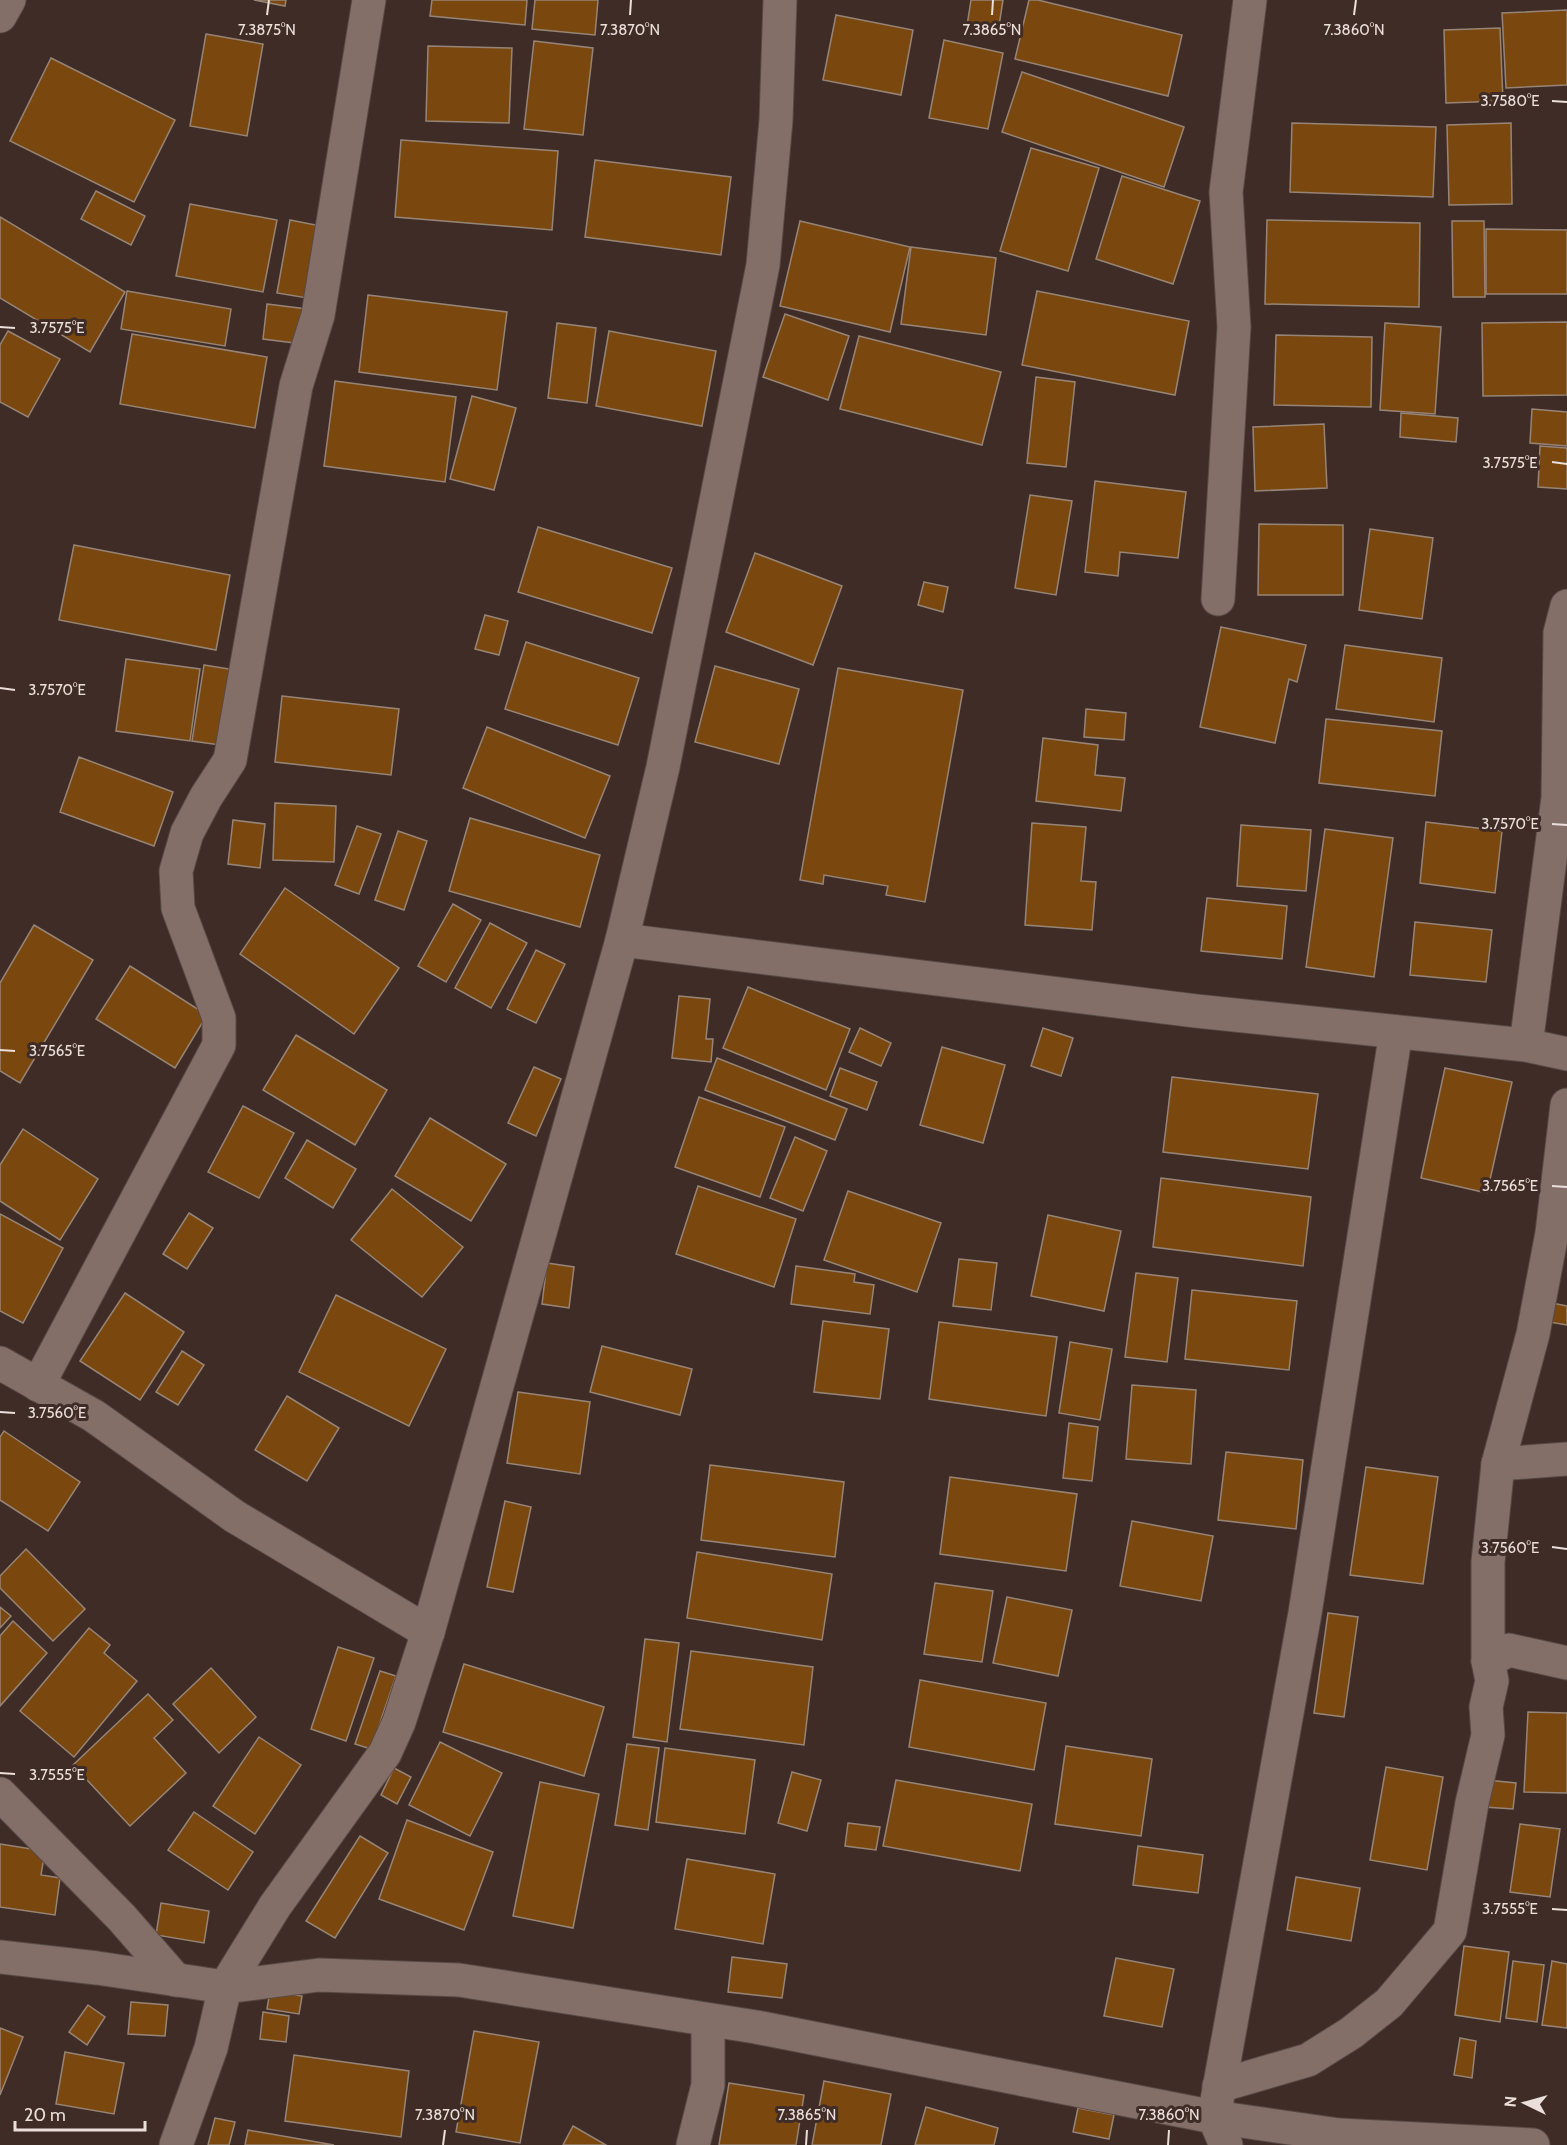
<svg xmlns="http://www.w3.org/2000/svg" width="1567" height="2145" font-family="Cabin,sans-serif">
	<style>
		.building { fill: #7a470e; stroke: #968577; stroke-width: 1.5 }
		.lines { fill: none; stroke-linecap: round; stroke-linejoin: round }
		.street-casing { stroke: #584945; stroke-width: 35 }
		.street { stroke: #846f68; stroke-width: 33 }
		.ticks { fill: none; stroke: #ebdfdb; stroke-width: 2 }
		.ticks-label { font-size: 15px; text-anchor: middle; fill: #ebdfdb; stroke: #3f2c27; stroke-width: 6; stroke-linejoin: round; paint-order: stroke }
	</style>
	<rect width="100%" height="100%" fill="#3f2c27"/>
	<g class="building">
		<polygon points="254,0 286,0 285,6"/>
		<polygon points="432,0 527,0 525,25 430,16"/>
		<polygon points="535,0 598,0 595,35 532,29"/>
		<polygon points="971,0 1003,0 998,32 967,26"/>
		<polygon points="1029,0 1038,0 1182,35 1168,96 1015,59"/>
		<polygon points="1567,10 1567,85 1506,88 1502,13"/>
		<polygon points="836,15 913,30 901,95 823,80"/>
		<polygon points="1500,28 1503,101 1446,103 1444,30"/>
		<polygon points="206,34 263,44 247,136 190,126"/>
		<polygon points="944,40 1003,53 988,129 929,118"/>
		<polygon points="534,41 593,48 583,135 524,129"/>
		<polygon points="428,46 512,48 509,123 426,121"/>
		<polygon points="51,58 175,120 134,202 10,141"/>
		<polygon points="1022,72 1184,127 1164,187 1002,132"/>
		<polygon points="1292,123 1436,127 1433,197 1290,192"/>
		<polygon points="1511,123 1512,204 1449,205 1447,125"/>
		<polygon points="401,140 558,151 552,230 395,217"/>
		<polygon points="1031,148 1099,168 1068,271 1000,251"/>
		<polygon points="595,160 731,177 721,255 585,237"/>
		<polygon points="1122,176 1200,201 1173,284 1096,259"/>
		<polygon points="96,191 145,216 131,245 81,219"/>
		<polygon points="190,204 277,220 263,292 176,276"/>
		<polygon points="0,217 125,292 90,352 0,298"/>
		<polygon points="290,220 326,227 313,299 277,293"/>
		<polygon points="1267,220 1420,223 1419,307 1265,304"/>
		<polygon points="800,221 910,247 890,332 780,306"/>
		<polygon points="1452,221 1484,221 1485,297 1453,297"/>
		<polygon points="1486,229 1567,230 1567,294 1486,294"/>
		<polygon points="911,247 996,258 986,335 901,324"/>
		<polygon points="127,291 231,309 225,346 121,329"/>
		<polygon points="1037,291 1189,321 1175,395 1022,365"/>
		<polygon points="368,295 507,312 497,390 359,372"/>
		<polygon points="267,304 307,309 302,344 263,339"/>
		<polygon points="785,314 849,336 828,400 763,377"/>
		<polygon points="1567,322 1567,395 1483,396 1482,323"/>
		<polygon points="557,323 596,328 587,403 548,398"/>
		<polygon points="1385,323 1441,327 1435,414 1380,410"/>
		<polygon points="8,331 60,359 28,417 0,402 0,345"/>
		<polygon points="609,331 716,351 702,426 596,406"/>
		<polygon points="132,334 267,357 255,428 120,404"/>
		<polygon points="1276,335 1372,337 1371,407 1274,405"/>
		<polygon points="859,336 1001,372 982,445 840,409"/>
		<polygon points="1036,377 1075,382 1066,467 1027,463"/>
		<polygon points="335,381 456,397 445,482 324,466"/>
		<polygon points="472,396 516,408 494,490 450,479"/>
		<polygon points="1532,409 1567,412 1567,446 1530,443"/>
		<polygon points="1401,413 1458,418 1456,442 1400,437"/>
		<polygon points="1324,424 1327,488 1255,491 1253,427"/>
		<polygon points="1540,446 1567,448 1567,489 1538,487"/>
		<polygon points="1095,481 1186,492 1178,558 1120,552 1118,576 1085,572"/>
		<polygon points="1030,495 1072,501 1056,595 1015,588"/>
		<polygon points="1259,524 1343,525 1343,595 1258,595"/>
		<polygon points="538,527 672,568 652,633 518,592"/>
		<polygon points="1370,529 1433,538 1422,619 1359,610"/>
		<polygon points="74,545 230,575 216,650 59,620"/>
		<polygon points="755,553 842,586 813,665 726,632"/>
		<polygon points="924,582 948,587 943,612 918,605"/>
		<polygon points="485,615 508,621 499,655 475,649"/>
		<polygon points="1221,627 1306,645 1297,682 1289,679 1275,743 1200,727"/>
		<polygon points="526,642 639,678 618,745 505,709"/>
		<polygon points="1345,645 1442,658 1434,722 1336,709"/>
		<polygon points="126,659 200,669 190,741 116,731"/>
		<polygon points="204,665 242,671 220,745 192,741"/>
		<polygon points="715,666 799,689 779,764 695,742"/>
		<polygon points="838,668 963,690 925,902 886,895 888,886 824,875 823,884 800,880"/>
		<polygon points="282,696 399,709 391,775 275,762"/>
		<polygon points="1086,709 1126,713 1124,740 1084,737"/>
		<polygon points="1326,719 1442,731 1435,796 1319,783"/>
		<polygon points="487,727 610,776 585,838 463,788"/>
		<polygon points="1043,738 1098,745 1095,775 1125,778 1121,811 1036,801"/>
		<polygon points="79,757 173,792 154,846 60,812"/>
		<polygon points="275,803 336,806 334,862 273,860"/>
		<polygon points="470,818 600,855 580,927 449,891"/>
		<polygon points="233,820 265,824 260,868 228,864"/>
		<polygon points="1426,822 1502,831 1495,893 1420,883"/>
		<polygon points="1032,823 1086,827 1081,881 1096,882 1092,930 1025,925"/>
		<polygon points="1241,825 1311,830 1306,891 1237,886"/>
		<polygon points="357,826 381,834 359,894 335,885"/>
		<polygon points="1325,829 1393,838 1374,977 1306,967"/>
		<polygon points="398,831 427,841 404,910 375,900"/>
		<polygon points="285,888 399,968 354,1034 240,954"/>
		<polygon points="1207,898 1287,906 1282,959 1201,951"/>
		<polygon points="453,904 481,920 446,982 418,966"/>
		<polygon points="1415,922 1492,930 1486,982 1410,975"/>
		<polygon points="490,923 527,943 491,1008 455,988"/>
		<polygon points="34,925 93,960 20,1083 0,1071 0,983"/>
		<polygon points="536,950 565,964 536,1023 507,1009"/>
		<polygon points="130,966 207,1015 175,1068 96,1019"/>
		<polygon points="748,987 850,1029 826,1090 723,1048"/>
		<polygon points="679,996 710,999 706,1039 713,1039 711,1062 672,1058"/>
		<polygon points="860,1028 891,1043 881,1066 849,1052"/>
		<polygon points="1043,1028 1073,1038 1061,1076 1031,1066"/>
		<polygon points="296,1035 387,1090 355,1145 263,1090"/>
		<polygon points="942,1047 1005,1065 983,1143 920,1125"/>
		<polygon points="717,1058 847,1109 835,1140 705,1090"/>
		<polygon points="534,1067 561,1079 536,1136 508,1123"/>
		<polygon points="840,1068 877,1082 867,1110 830,1096"/>
		<polygon points="1445,1068 1512,1082 1487,1193 1421,1178"/>
		<polygon points="1172,1077 1318,1094 1308,1169 1163,1152"/>
		<polygon points="699,1097 785,1127 760,1197 675,1167"/>
		<polygon points="243,1106 294,1133 259,1198 208,1172"/>
		<polygon points="430,1118 506,1164 471,1221 395,1176"/>
		<polygon points="23,1129 98,1179 60,1240 0,1201 0,1165"/>
		<polygon points="795,1137 827,1151 803,1211 770,1198"/>
		<polygon points="307,1140 356,1169 333,1208 285,1178"/>
		<polygon points="1161,1178 1311,1197 1303,1266 1153,1247"/>
		<polygon points="698,1186 796,1219 774,1287 676,1254"/>
		<polygon points="392,1189 463,1247 422,1297 351,1240"/>
		<polygon points="848,1191 941,1223 917,1292 824,1260"/>
		<polygon points="189,1213 213,1228 187,1269 163,1254"/>
		<polygon points="0,1214 63,1248 23,1323 0,1311"/>
		<polygon points="1048,1215 1121,1231 1104,1311 1031,1296"/>
		<polygon points="959,1259 997,1263 991,1310 953,1306"/>
		<polygon points="547,1263 574,1267 569,1308 542,1304"/>
		<polygon points="796,1266 855,1274 854,1282 874,1285 870,1314 791,1304"/>
		<polygon points="1136,1273 1178,1278 1167,1362 1125,1357"/>
		<polygon points="1192,1290 1297,1301 1289,1370 1185,1359"/>
		<polygon points="125,1293 184,1332 140,1400 80,1361"/>
		<polygon points="336,1295 446,1349 409,1426 299,1372"/>
		<polygon points="1552,1303 1567,1306 1567,1325 1549,1322"/>
		<polygon points="823,1321 889,1329 880,1399 814,1392"/>
		<polygon points="939,1322 1057,1337 1046,1416 929,1399"/>
		<polygon points="1070,1342 1112,1349 1100,1420 1059,1413"/>
		<polygon points="602,1346 692,1369 680,1415 590,1392"/>
		<polygon points="182,1351 204,1365 178,1405 156,1392"/>
		<polygon points="1132,1385 1196,1390 1191,1464 1126,1459"/>
		<polygon points="518,1392 590,1402 580,1474 507,1463"/>
		<polygon points="287,1396 339,1428 307,1481 255,1450"/>
		<polygon points="1069,1423 1098,1427 1092,1481 1063,1478"/>
		<polygon points="4,1431 80,1482 48,1531 0,1500 0,1437"/>
		<polygon points="1226,1452 1303,1460 1296,1529 1218,1520"/>
		<polygon points="710,1465 844,1482 835,1557 701,1540"/>
		<polygon points="1366,1467 1438,1477 1423,1584 1350,1575"/>
		<polygon points="950,1477 1077,1494 1066,1571 940,1554"/>
		<polygon points="505,1501 531,1507 513,1592 487,1587"/>
		<polygon points="1132,1521 1213,1536 1201,1601 1120,1586"/>
		<polygon points="26,1549 85,1609 53,1641 0,1588 0,1576"/>
		<polygon points="697,1552 832,1574 822,1640 687,1618"/>
		<polygon points="935,1583 993,1591 982,1662 924,1654"/>
		<polygon points="1007,1597 1072,1610 1058,1676 993,1663"/>
		<polygon points="0,1607 11,1616 0,1628"/>
		<polygon points="1328,1613 1358,1617 1344,1717 1314,1713"/>
		<polygon points="13,1621 47,1653 0,1706 0,1636"/>
		<polygon points="89,1628 110,1645 104,1653 137,1681 74,1757 20,1711"/>
		<polygon points="645,1639 679,1643 667,1742 633,1737"/>
		<polygon points="338,1647 374,1658 346,1741 311,1729"/>
		<polygon points="691,1651 813,1667 804,1745 680,1729"/>
		<polygon points="464,1664 604,1707 584,1776 443,1732"/>
		<polygon points="211,1668 256,1717 219,1753 173,1704"/>
		<polygon points="380,1671 396,1676 371,1749 355,1744"/>
		<polygon points="920,1680 1046,1703 1034,1770 909,1747"/>
		<polygon points="148,1694 173,1720 154,1738 186,1773 130,1826 73,1765"/>
		<polygon points="1528,1712 1567,1713 1567,1793 1524,1792"/>
		<polygon points="259,1737 301,1765 255,1834 213,1806"/>
		<polygon points="440,1742 502,1773 470,1836 409,1805"/>
		<polygon points="627,1744 659,1748 648,1830 615,1825"/>
		<polygon points="1066,1746 1152,1759 1141,1836 1055,1824"/>
		<polygon points="665,1748 755,1760 745,1834 656,1822"/>
		<polygon points="1386,1767 1443,1777 1427,1870 1370,1860"/>
		<polygon points="394,1768 411,1777 397,1804 381,1795"/>
		<polygon points="792,1772 821,1780 807,1831 778,1823"/>
		<polygon points="896,1780 1032,1804 1020,1871 883,1846"/>
		<polygon points="1487,1780 1516,1783 1513,1809 1484,1807"/>
		<polygon points="540,1782 599,1794 573,1928 513,1916"/>
		<polygon points="194,1812 253,1852 228,1890 168,1850"/>
		<polygon points="407,1820 493,1852 464,1930 379,1899"/>
		<polygon points="848,1823 880,1827 876,1850 845,1846"/>
		<polygon points="1520,1824 1560,1829 1550,1897 1510,1892"/>
		<polygon points="360,1836 388,1853 335,1938 306,1921"/>
		<polygon points="0,1844 45,1851 41,1875 60,1878 55,1915 0,1907"/>
		<polygon points="1138,1846 1203,1855 1198,1893 1133,1885"/>
		<polygon points="687,1859 775,1874 763,1944 675,1929"/>
		<polygon points="1296,1877 1360,1888 1351,1941 1287,1930"/>
		<polygon points="161,1903 209,1911 204,1943 156,1935"/>
		<polygon points="1464,1946 1509,1952 1500,2022 1455,2015"/>
		<polygon points="732,1957 787,1964 782,1998 728,1992"/>
		<polygon points="1116,1958 1174,1969 1162,2027 1104,2016"/>
		<polygon points="1513,1961 1544,1965 1537,2022 1506,2018"/>
		<polygon points="1552,1961 1567,1964 1567,2028 1542,2025"/>
		<polygon points="270,1991 302,1996 299,2014 267,2009"/>
		<polygon points="131,2002 168,2005 165,2036 128,2034"/>
		<polygon points="88,2005 105,2017 87,2045 69,2032"/>
		<polygon points="263,2012 289,2016 286,2042 260,2039"/>
		<polygon points="0,2028 23,2037 0,2095"/>
		<polygon points="474,2031 539,2042 520,2143 456,2132"/>
		<polygon points="1460,2038 1476,2041 1472,2078 1454,2075"/>
		<polygon points="65,2052 124,2063 114,2114 56,2104"/>
		<polygon points="294,2055 409,2071 401,2137 285,2121"/>
		<polygon points="824,2081 891,2094 881,2145 812,2145"/>
		<polygon points="729,2083 804,2095 796,2145 719,2145"/>
		<polygon points="926,2107 998,2128 994,2145 915,2145"/>
		<polygon points="1078,2108 1114,2115 1109,2139 1073,2132"/>
		<polygon points="215,2118 235,2122 229,2145 208,2145"/>
		<polygon points="573,2126 606,2145 563,2145"/>
		<polygon points="248,2130 334,2145 245,2145"/>
	</g>
	<g class="lines">
		<defs>
			<g id="street">
				<polyline points="0,16 9,0"/>
				<polyline points="1218,599 1234,327 1226,192 1250,0"/>
				<polyline points="622,940 1196,1011 1526,1045 1567,1054"/>
				<polyline points="1526,1045 1558,798 1560,633 1567,606"/>
				<polyline points="0,1363 94,1416 234,1516 428,1632"/>
				<polyline points="38,1385 219,1045 219,1018 178,908 176,871 187,833 206,797 230,760 296,386 318,315 369,0"/>
				<polyline points="1498,1464 1567,1459"/>
				<polyline points="1488,1661 1488,1562 1498,1464 1533,1334 1552,1233 1567,1105"/>
				<polyline points="0,1794 122,1918 176,1980"/>
				<polyline points="0,1957 97,1968 225,1987 319,1975 459,1980 756,2027 1214,2117 1339,2135 1533,2145"/>
				<polyline points="1219,2086 1308,2060 1351,2033 1389,2003 1450,1931 1472,1803 1488,1735 1486,1707 1492,1681 1488,1661 1509,1650 1567,1663"/>
				<polyline points="176,2145 211,2048 225,1987 275,1906 385,1753 399,1722 428,1632 622,940 663,767 763,265 776,120 780,0"/>
				<polyline points="693,2145 708,2085 708,2020"/>
				<polyline points="1226,2145 1214,2117 1305,1613 1396,1032"/>
			</g>
		</defs>
		<use href="#street" class="street-casing"/>
		<use href="#street" class="street"/>
	</g>
	<path class="ticks" d="M267,15L269,0M630,15L631,0M992,15L993,0M1354,15L1356,0M1552,101L1567,102M0,327L15,328M1552,462L1567,464M0,688L15,690M1552,824L1567,825M0,1050L15,1051M1552,1186L1567,1187M0,1412L15,1413M1552,1547L1567,1549M0,1773L15,1774M1552,1909L1567,1910M443,2145L445,2130M806,2145L807,2130M1168,2145L1169,2130"/>
	<g class="ticks-label">
		<text x="267" y="35">7.3875°N</text>
		<text x="630" y="35">7.3870°N</text>
		<text x="992" y="35">7.3865°N</text>
		<text x="1354" y="35">7.3860°N</text>
		<text x="1510" y="106">3.7580°E</text>
		<text x="57" y="333">3.7575°E</text>
		<text x="1510" y="468">3.7575°E</text>
		<text x="57" y="695">3.7570°E</text>
		<text x="1510" y="829">3.7570°E</text>
		<text x="57" y="1056">3.7565°E</text>
		<text x="1510" y="1191">3.7565°E</text>
		<text x="57" y="1418">3.7560°E</text>
		<text x="1510" y="1553">3.7560°E</text>
		<text x="57" y="1780">3.7555°E</text>
		<text x="1510" y="1914">3.7555°E</text>
		<text x="445" y="2120">7.3870°N</text>
		<text x="807" y="2120">7.3865°N</text>
		<text x="1169" y="2120">7.3860°N</text>
	</g>
	<g transform="translate(1525 2103) rotate(275)" stroke="#3f2c27" stroke-width="4.5" paint-order="stroke">
	<path d="M0-4.5L10 22L0 15L-10 22Z" fill="#ebdfdb"/>
	<text y="-9" font-size="16" font-weight="bold" text-anchor="middle" fill="#ebdfdb">N</text>
	</g>
	<path d="M15 2121v9h130v-9" fill="none" stroke="#ebdfdb" stroke-width="3"/>
	<text x="24" y="2121" font-size="18" fill="#ebdfdb" stroke="#3f2c27" stroke-width="4.5" paint-order="stroke">20 m</text>
</svg>
